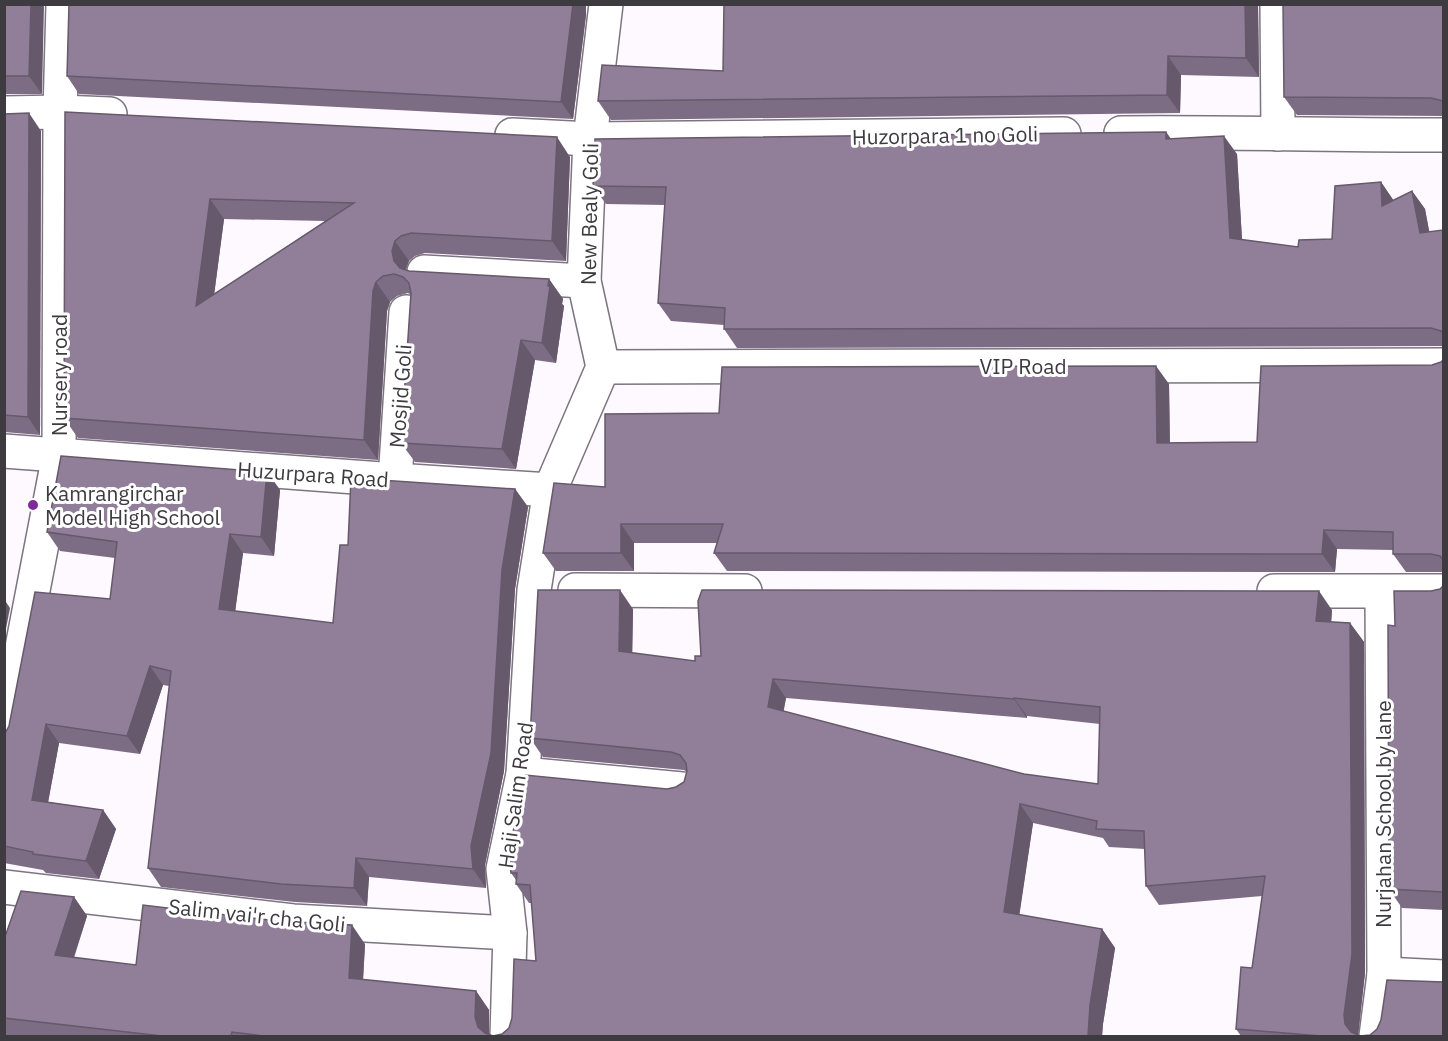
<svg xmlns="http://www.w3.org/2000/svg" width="1448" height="1041" font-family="'IBM Plex Sans',sans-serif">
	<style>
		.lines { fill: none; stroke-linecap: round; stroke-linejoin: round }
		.minor-casing { stroke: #7c747f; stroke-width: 36 }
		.minor { stroke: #fff; stroke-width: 33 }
		.wall { fill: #7d6d84; fill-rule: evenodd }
		.shaded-wall { fill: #66596b }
		.building { fill: #917f99; stroke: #66596b; stroke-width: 1.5; fill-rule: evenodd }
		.poi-dot { fill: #7e2b9a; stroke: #fff; stroke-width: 2 }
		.labels { text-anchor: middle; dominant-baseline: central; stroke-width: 6; stroke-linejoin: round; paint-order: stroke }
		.street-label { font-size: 21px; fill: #3e3b40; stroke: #fff }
		.poi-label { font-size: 21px; fill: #3e3b40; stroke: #fff; text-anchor: start }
	</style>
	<rect width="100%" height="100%" fill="#fdf9ff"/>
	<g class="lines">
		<defs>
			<g id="minor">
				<polyline points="1277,4 1278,134"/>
				<polyline points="4,113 60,112 110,114"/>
				<path d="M1121,133C1229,132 1336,135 1444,135"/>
				<polyline points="512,135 590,139 1064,134"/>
				<polyline points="424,272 584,281"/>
				<polyline points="603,367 1444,365"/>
				<polyline points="4,451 395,480 550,490"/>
				<polyline points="395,480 406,312"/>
				<polyline points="575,590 745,591"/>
				<polyline points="1274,591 1444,591"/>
				<polyline points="4,741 59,455 60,112 63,4"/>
				<polyline points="523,774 682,789"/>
				<polyline points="4,887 293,921 510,933"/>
				<polyline points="1384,974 1444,977"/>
				<polyline points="507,1036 510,933 503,869 523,774 534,590 550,490 603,367 584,281 590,139 606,4"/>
				<polyline points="1376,1036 1384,974 1382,592"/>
			</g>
		</defs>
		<use href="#minor" class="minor-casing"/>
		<use href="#minor" class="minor"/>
	</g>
	<g class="wall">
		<polygon points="4,4 42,94 4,94"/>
		<polygon points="69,4 586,4 586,15 573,119 79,94 67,76"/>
		<polygon points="1258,4 1259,77 1181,75 1180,113 611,120 598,101 723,71"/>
		<polygon points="1443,4 1443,116 1297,115 1284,97"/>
		<path d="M65,112L570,157L566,261L425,253L415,256L409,261L406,270L409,271L549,279L563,299L562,304L564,306L556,363L535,360L516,469L415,462L401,443L411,295L408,293L397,296L390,302L387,311L378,460L78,438L64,418ZM224,219L325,221L214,295Z"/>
		<polygon points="4,114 41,131 40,435 4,432"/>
		<polygon points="1166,132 1171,139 1237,154 1242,240 1298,247 1332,239 1381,182 1393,200 1412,191 1425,209 1429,232 1443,230 1443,346 737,348 724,329 724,325 671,321 658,303 665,205 606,204 593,186"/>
		<polygon points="1443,360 1443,572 1406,572 1393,554 1393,550 1337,549 1335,572 727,571 714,553 717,543 634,543 634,571 556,571 543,553 605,487 719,413 1169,384 1170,443 1257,442 1432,365 1441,362"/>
		<polygon points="267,472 280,490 274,556 243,553 235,611 333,623 348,545 515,489 528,507 515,589 504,771 485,865 486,888 369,877 367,906 295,902 161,887 148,868 169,686 163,685 140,754 59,743 48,802 103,810 116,829 99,879 46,873 43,870 4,863 4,735 110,599 115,558 60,551 47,532"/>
		<polygon points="1443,586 1443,910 1402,908 1389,889 1395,626 1431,591 1440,589"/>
		<path d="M633,609L632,653L695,661L701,656L1332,610L1331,622L1350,623L1364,642L1365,973L1358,1035L1360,1036H1443H1241L1236,1029L1252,968L1262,896L1159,905L1146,886L1145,849L1109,847L1103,838L1033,823L1019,915L1102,929L1115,948L1103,1024L1102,1036H18L4,1035V934H6L74,897L87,916L74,958L136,965L365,944L363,980L476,991L489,1010L488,1035L493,1036L502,1034L509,1028L536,961L532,903H529L516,884V880L511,873L667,789L676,787L684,782L687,772L684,770L543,757L530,738ZM786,698L1027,718V716L1100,724L1098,784L1024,774L783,712Z"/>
	</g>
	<g class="shaded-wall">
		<polygon points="31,4 44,4 42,94 29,76"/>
		<polygon points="573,4 586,4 586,15 573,119 561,102"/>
		<polygon points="1245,4 1258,4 1259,77 1246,58"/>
		<polygon points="1168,56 1181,75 1180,113 1167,95"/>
		<polygon points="29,113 41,131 40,435 28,417"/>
		<polygon points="1166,132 1179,151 1166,139"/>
		<polygon points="1224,136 1237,154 1243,257 1230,238"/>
		<polygon points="557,137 570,157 566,261 552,241"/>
		<polygon points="1381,182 1394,201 1382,206"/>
		<polygon points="1412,191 1425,209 1433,251 1420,233"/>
		<polygon points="210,199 224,219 210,326 196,306"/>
		<polygon points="395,241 409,261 405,270 408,281 394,261 392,251"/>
		<polygon points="549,279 563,299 562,304 564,306 556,363 542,343"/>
		<polygon points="376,282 390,302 387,311 378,460 364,440 373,291"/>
		<polygon points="521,340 535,360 516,469 502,449"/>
		<polygon points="1156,366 1169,384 1170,462 1157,443"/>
		<polygon points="267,472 280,490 274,556 261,537"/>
		<polygon points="515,489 528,507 515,589 504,771 485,865 486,888 473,869 471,846 502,570"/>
		<polygon points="621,524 634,543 634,571 621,553"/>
		<polygon points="1324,530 1337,549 1335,572 1322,554"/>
		<polygon points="230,534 243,553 233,628 219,609"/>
		<polygon points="620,590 633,609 632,670 619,651"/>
		<polygon points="1319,591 1332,610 1330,640 1316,621"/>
		<polygon points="4,599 10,608 4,639"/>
		<polygon points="1350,623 1364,642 1365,973 1358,1036 1354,1036 1345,1024 1344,1015"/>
		<polygon points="150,666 163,685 140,754 127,736"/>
		<polygon points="773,679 786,698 781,726 768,707"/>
		<polygon points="1014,698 1027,716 1027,718 1014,699"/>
		<polygon points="46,724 59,743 45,819 32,800"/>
		<polygon points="1020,804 1033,823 1017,931 1004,912"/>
		<polygon points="103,810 116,829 99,879 86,861"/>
		<polygon points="356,858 369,877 367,906 354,888"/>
		<polygon points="74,897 87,916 68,974 55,955"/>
		<polygon points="352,925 365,944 362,997 349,978"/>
		<polygon points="1102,929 1115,948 1103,1024 1102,1036 1088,1036 1090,1005"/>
		<polygon points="476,991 489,1010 489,1036 478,1027 475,1017"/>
	</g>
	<g class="building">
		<polygon points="4,4 31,4 29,76 4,76"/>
		<polygon points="69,4 573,4 561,102 67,76"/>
		<polygon points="724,4 1245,4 1246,58 1168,56 1167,95 598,101 602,65 723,71"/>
		<polygon points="1283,4 1443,4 1443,101 1431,98 1284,97"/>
		<path d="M65,112L557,137L552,241L411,233L401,236L395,241L392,251L394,261L400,268L409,271L549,279L548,286H550L542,343L521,340L502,449L401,443L411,293L409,283L403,277L394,274L383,276L376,282L373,291L364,440L64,418ZM210,199L354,203L196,306Z"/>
		<polygon points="29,113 28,417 4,415 4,114"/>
		<polygon points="1166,132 1166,139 1224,136 1230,238 1298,247 1299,240 1332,239 1335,186 1381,182 1382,206 1412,191 1420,233 1443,230 1443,333 1441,331 1431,328 724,329 725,308 658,303 666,187 593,186 595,139"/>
		<polygon points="1443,360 1443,560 1440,556 1431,554 1393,554 1393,532 1324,530 1322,554 714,553 723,524 621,524 621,553 543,553 554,483 605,487 605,414 719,413 722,367 1156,366 1157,443 1257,442 1261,366 1432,365 1441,362"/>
		<polygon points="61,456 267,472 261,537 230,534 219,609 333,623 340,545 348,545 351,478 515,489 502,570 491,753 471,846 473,869 356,858 354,888 281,884 148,868 171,671 150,666 127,736 46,724 32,800 103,810 86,861 33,854 33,852 4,846 4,735 9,726 35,592 110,599 117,542 47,532"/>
		<polygon points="1443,586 1443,892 1389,889 1388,625 1395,626 1394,591 1431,591 1440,589"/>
		<path d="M538,590H620L619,651L695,661V656H701L698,601L702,590L1319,591L1316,621L1350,623L1352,954L1344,1015L1345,1024L1351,1032L1360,1036L1370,1035L1377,1029L1381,1020L1387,980L1443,982V1036H1321L1236,1029L1241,967L1252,968L1265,876L1146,886L1144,831L1096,829L1097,821L1020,804L1004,912L1102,929L1090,1005L1088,1036H263L232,1032L231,1036H162L4,1018V934H6L21,891L74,897L55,955L136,965L143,905L278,921L352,925L349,978L476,991L475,1017L478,1027L485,1033L493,1036L502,1034L509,1028L512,1018L514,959L536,961L530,885L516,884L517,873H511L509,851L525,775L667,789L676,787L684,782L687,771L686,763L680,755L671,752L530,738ZM773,679L1014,699V698L1100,707L1098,784L1024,774L768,707Z"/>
	</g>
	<circle class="poi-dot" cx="33" cy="505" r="6"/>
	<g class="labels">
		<g class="street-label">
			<text transform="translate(945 135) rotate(-1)">Huzorpara 1 no Goli</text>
			<text transform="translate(589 214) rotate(-89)">New Bealy Goli</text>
			<text x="1023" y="366">VIP Road</text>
			<text transform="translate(59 375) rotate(-90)">Nursery road</text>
			<text transform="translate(400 396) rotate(-86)">Mosjid Goli</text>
			<text transform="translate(313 474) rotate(4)">Huzurpara Road</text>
			<text transform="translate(515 795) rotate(-82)">Haji Salim Road</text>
			<text transform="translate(1383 814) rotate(-90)">Nurjahan School by lane</text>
			<text transform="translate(257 915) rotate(6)">Salim vai'r cha Goli</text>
		</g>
		<g class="poi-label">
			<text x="45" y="493">Kamrangirchar<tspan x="45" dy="24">Model High School</tspan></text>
		</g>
	</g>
	<rect width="1448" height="1041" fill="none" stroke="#3e3b40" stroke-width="12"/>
</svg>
